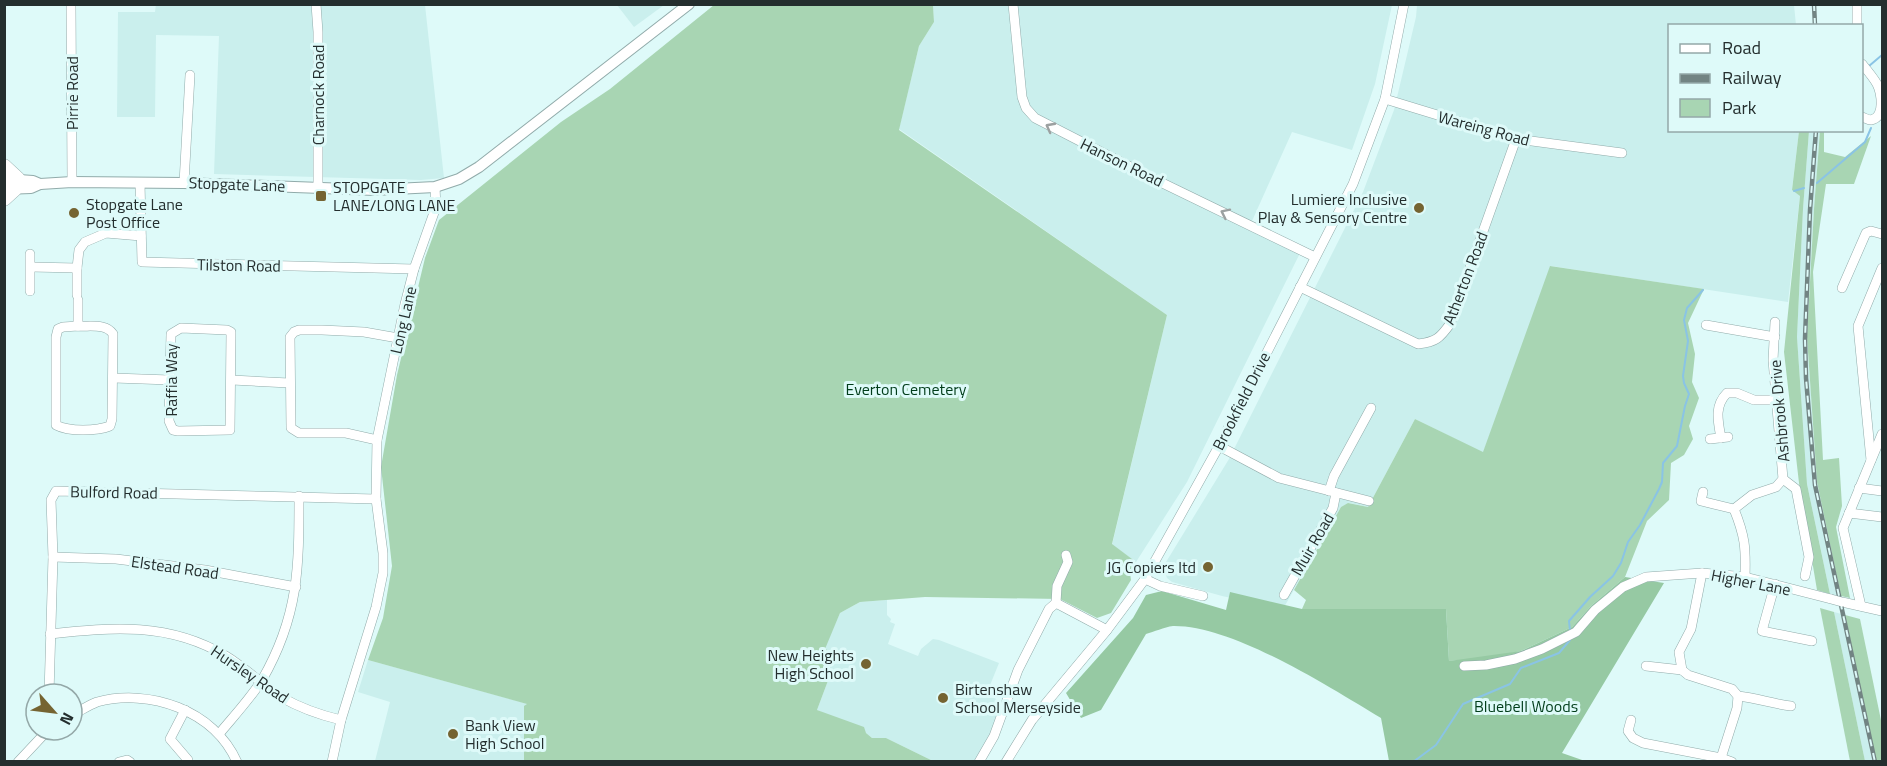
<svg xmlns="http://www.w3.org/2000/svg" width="1887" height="766" font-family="'Titillium Web',sans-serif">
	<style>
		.built { fill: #caefed }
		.green { fill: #a8d5b3 }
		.forest { fill: #96c9a3 }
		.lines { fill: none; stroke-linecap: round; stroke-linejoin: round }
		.stream { stroke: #8ac4e5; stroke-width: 2 }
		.minor-casing { stroke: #91abaa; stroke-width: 10 }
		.major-casing { stroke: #91abaa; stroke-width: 12 }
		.highway-casing { stroke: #91abaa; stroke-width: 15 }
		.minor { stroke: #fff; stroke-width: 9 }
		.major { stroke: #fff; stroke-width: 10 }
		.highway { stroke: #fff; stroke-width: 14 }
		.rail-casing { stroke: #728483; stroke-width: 4.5 }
		.rail { stroke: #defaf9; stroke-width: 2; stroke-dasharray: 7; stroke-linecap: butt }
		.minor-bridge-casing { stroke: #91abaa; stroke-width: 10; stroke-linecap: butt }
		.minor-bridge { stroke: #fff; stroke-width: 9 }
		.oneway { stroke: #9ca1a1 }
		.poi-dot { fill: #756432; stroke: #defaf9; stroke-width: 2 }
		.labels { text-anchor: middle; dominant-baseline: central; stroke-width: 6; stroke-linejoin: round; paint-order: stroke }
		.street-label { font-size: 16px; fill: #242e2e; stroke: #defaf9 }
		.poi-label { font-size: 16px; fill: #242e2e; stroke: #defaf9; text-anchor: start }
		.park-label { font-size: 16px; fill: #003d1a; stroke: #defaf9 }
	</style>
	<rect width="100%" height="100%" fill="#defaf9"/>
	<g class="built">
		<polygon points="156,4 425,5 444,178 421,180 214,174 219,36 156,35 155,117 117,117 118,12 155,12"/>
		<polygon points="617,5 664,5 634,27"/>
		<polygon points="933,5 1392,5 1375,84 1352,150 1292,132 1252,221 1303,247 1187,482 1136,562 1112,545 1167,315 899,129 919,46 934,22"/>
		<polygon points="1417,5 1794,5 1796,25 1670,26 1670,130 1799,131 1792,189 1800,196 1788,302 1551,266 1483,453 1415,419 1368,507 1349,503 1341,507 1283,609 1222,596 1172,582 1167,578 1163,567 1229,459 1363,192 1394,110 1416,17"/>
		<polygon points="1820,130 1814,209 1807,337 1817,482 1841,596 1830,594 1807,484 1797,337 1803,209 1809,131"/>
		<polygon points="887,600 887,615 891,619 890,622 895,624 888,644 918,656 921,649 933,639 939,640 999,663 986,695 1004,702 991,734 975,761 933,761 886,738 872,738 866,733 817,710 829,678 823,675 824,649 840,613 860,602"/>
		<polygon points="1834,612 1845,615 1876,761 1865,761"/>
		<polygon points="368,660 528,704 524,707 524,761 375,761 390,702 358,692"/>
	</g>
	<g class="green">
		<polygon points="714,5 933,5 934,22 919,46 899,130 1167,315 1112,544 1136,562 1130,573 1131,580 1111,613 1097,618 1060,599 925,597 860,602 840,613 825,649 832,652 823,675 829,678 817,710 864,727 866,733 872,738 886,738 933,761 524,761 524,706 527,704 368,660 383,618 392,566 381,467 397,375 425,258 439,220 561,122 610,89"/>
		<polygon points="1824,130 1824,152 1845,157 1871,136 1854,184 1826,184 1813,272 1823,460 1839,458 1842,506 1836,527 1850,598 1841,596 1817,482 1807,337 1814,209 1820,131"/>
		<polygon points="1799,131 1809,131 1803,209 1797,337 1807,484 1830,594 1817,590 1799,483 1784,352 1800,196 1792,190"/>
		<polygon points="1550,266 1704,289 1688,323 1695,354 1692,382 1699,398 1689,426 1693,439 1684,455 1671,463 1669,500 1647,521 1625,577 1592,605 1572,627 1521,651 1487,658 1449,661 1446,609 1302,609 1306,600 1294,590 1341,507 1348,503 1368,507 1415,419 1483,452"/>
		<polygon points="1820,608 1834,612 1865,761 1850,761"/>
		<polygon points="1845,615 1860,619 1882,725 1882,761 1876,761"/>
	</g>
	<path class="forest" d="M1625,577L1664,583L1562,753L1585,761H1389L1381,718C1329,687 1233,625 1173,626C1164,627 1154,632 1146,634L1101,710L1081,718L1066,693L1133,618L1146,595L1162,591L1226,610L1230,592L1302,609H1446L1449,661L1521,651L1572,627L1592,605Z"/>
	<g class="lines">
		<g class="stream">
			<polyline points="1869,66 1882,55"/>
			<polyline points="1817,183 1865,142 1871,128"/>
			<polyline points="1794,191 1804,188"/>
			<polyline points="1570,631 1569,621 1590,597 1613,576 1621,563 1628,542 1640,525 1659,489 1662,482 1663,463 1677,446 1685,406 1689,394 1684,383 1683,376 1688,341 1684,320 1687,308 1703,290"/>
			<polyline points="1413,762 1436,745 1463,704 1510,684 1521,668 1559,653 1570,640"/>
		</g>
		<defs>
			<g id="minor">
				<polyline points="71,4 72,182"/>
				<polyline points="316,4 318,32 318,187"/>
				<polyline points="1013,4 1022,97 1026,108 1035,118 1150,177 1315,257"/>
				<polyline points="1857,26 1857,4"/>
				<path d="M1862,64C1867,70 1873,77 1877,84C1881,92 1886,117 1871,120C1868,120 1865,118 1862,117"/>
				<polyline points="1385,99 1516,139 1622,153"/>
				<polyline points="140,183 142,262 414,269"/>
				<polyline points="184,183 190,75"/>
				<polyline points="30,254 30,291"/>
				<polyline points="31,267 77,268"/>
				<path d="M1300,287L1418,344C1436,342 1440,338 1450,324L1516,139"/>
				<polyline points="1842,288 1866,233 1871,231 1882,234"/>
				<polyline points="77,295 77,268 79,250 85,242 106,233 141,236"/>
				<polyline points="1706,325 1775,337"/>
				<path d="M78,326C89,327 106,323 113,334L112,419L110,426C97,431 69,432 56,425V337L58,329L63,327Z"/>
				<polyline points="78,326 78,300"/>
				<polygon points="181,328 227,330 231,332 230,430 178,431 173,430 169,421 171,334"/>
				<polyline points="114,378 170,380"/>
				<polyline points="232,380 289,383"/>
				<path d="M1721,438C1718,421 1714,406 1727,393H1737L1754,400H1777"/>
				<polyline points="1710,439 1728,437"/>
				<polyline points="377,440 346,433 299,433 291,428 290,337 294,332 299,330 322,330 364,332 398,338"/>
				<polyline points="1219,446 1279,478 1369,501"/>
				<polyline points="1871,460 1858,326 1882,268"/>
				<polyline points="1783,479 1796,489 1809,557 1805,576"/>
				<polyline points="1859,488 1882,491"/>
				<polyline points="1329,491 1334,476 1371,408"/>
				<polyline points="1703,492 1701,501 1734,509"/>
				<polyline points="1849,513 1882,517"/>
				<polyline points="53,557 116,559 205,570 296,587"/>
				<polyline points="1702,573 1691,629 1679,652 1682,670 1688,675 1732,689 1738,696 1737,708 1721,758 1732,762"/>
				<path d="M1745,577C1746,548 1745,536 1734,509L1752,495L1776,487L1783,479L1773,360L1775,322"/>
				<polyline points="1145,579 1160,586 1203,596"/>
				<polyline points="1775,584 1762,631 1812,641"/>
				<polyline points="1284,595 1333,508 1336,493"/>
				<polyline points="1842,602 1882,611"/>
				<polyline points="1056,603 1057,586 1068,562 1066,555"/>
				<polyline points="1861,606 1843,528 1882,434"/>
				<path d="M50,634C113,627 169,622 226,656C246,668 262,685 281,697C300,708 320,715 341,720"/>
				<polyline points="1464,666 1486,665 1515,659 1542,649 1576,632 1595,610 1623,587 1646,577 1702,573 1745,577 1831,599"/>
				<polyline points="1646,666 1682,670"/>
				<polyline points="49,694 53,557 51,500 56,491 376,499"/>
				<path d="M1738,696C1757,698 1773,704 1791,706"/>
				<polyline points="185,710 170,739 188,760"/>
				<path d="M72,715C80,711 89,705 97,702C149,688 214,710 237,762"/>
				<polyline points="1631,720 1628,731 1633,738 1643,743 1721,758"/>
				<path d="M219,734C233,717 250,699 262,680C299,616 299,567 299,496"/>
				<polyline points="18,762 48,730"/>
				<polyline points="119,762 127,760 130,762"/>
				<polyline points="332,762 341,720 376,607 383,573 383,553 376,499 377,440 405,304 414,269 436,207 435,187"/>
				<polyline points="979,762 994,736 1018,670 1049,609 1056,603 1107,630"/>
				<polyline points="1006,762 1032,720 1107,630 1145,579 1219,446 1353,184 1385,99 1404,4"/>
			</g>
			<g id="major">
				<polyline points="4,179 33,181 40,184"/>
				<polyline points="4,189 31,188 40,184 72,182 184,183 375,190 435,187 459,179 479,167 689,4"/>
			</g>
			<g id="highway">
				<polyline points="4,166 18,179"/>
				<polyline points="4,199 15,189"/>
			</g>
		</defs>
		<use href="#minor" class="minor-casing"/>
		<use href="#major" class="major-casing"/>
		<use href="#highway" class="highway-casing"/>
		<use href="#minor" class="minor"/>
		<use href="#major" class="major"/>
		<use href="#highway" class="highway"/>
		<defs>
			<g id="rail">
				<polyline points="1814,4 1815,26"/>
				<polyline points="1816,130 1810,210 1805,339 1806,378 1815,485 1875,762"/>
			</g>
		</defs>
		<use href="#rail" class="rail-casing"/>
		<use href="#rail" class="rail"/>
		<defs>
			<polyline id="minor-bridge" points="1831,599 1842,602"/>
		</defs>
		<use href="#minor-bridge" class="minor-bridge-casing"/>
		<use href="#minor-bridge" class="minor-bridge"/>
	</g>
	<defs><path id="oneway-chevron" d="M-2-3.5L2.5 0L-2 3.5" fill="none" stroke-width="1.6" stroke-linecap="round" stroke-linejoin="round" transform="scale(1.5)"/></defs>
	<g class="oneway">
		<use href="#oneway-chevron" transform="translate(1050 127) rotate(-152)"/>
		<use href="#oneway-chevron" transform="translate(1225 213) rotate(-154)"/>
	</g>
	<g class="poi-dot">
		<rect x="315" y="190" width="12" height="12" rx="3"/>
		<circle cx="1419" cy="208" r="6"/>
		<circle cx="74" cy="213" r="6"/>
		<circle cx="1208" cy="567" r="6"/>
		<circle cx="866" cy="664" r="6"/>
		<circle cx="943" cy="698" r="6"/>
		<circle cx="453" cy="734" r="6"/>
	</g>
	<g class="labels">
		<g class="street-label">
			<text transform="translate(72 93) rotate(-90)">Pirrie Road</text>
			<text transform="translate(318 95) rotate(-90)">Charnock Road</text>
			<text transform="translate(1484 128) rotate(15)">Wareing Road</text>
			<text transform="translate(1122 162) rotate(26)">Hanson Road</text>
			<text transform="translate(237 184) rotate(2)">Stopgate Lane</text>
			<text transform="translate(239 265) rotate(1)">Tilston Road</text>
			<text transform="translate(1465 278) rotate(-69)">Atherton Road</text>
			<text transform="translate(403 320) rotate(-77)">Long Lane</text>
			<text transform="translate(171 380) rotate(-90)">Raffia Way</text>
			<text transform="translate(1241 401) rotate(-63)">Brookfield Drive</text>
			<text transform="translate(1779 411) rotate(-95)">Ashbrook Drive</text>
			<text transform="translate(114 492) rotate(1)">Bulford Road</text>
			<text transform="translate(1312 544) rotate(-60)">Muir Road</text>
			<text transform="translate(175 567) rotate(8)">Elstead Road</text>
			<text transform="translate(1751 582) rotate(11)">Higher Lane</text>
			<text transform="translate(250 674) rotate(34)">Hursley Road</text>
		</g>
		<g class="poi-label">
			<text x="333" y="187">STOPGATE<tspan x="333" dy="18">LANE/LONG LANE</tspan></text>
			<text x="1407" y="199" text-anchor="end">Lumiere Inclusive<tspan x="1407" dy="18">Play &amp; Sensory Centre</tspan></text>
			<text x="86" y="204">Stopgate Lane<tspan x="86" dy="18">Post Office</tspan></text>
			<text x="1196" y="567" text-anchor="end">JG Copiers ltd</text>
			<text x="854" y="655" text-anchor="end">New Heights<tspan x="854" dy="18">High School</tspan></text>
			<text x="955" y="689">Birtenshaw<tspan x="955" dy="18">School Merseyside</tspan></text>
			<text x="465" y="725">Bank View<tspan x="465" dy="18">High School</tspan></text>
		</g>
		<g class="park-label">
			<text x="906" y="389">Everton Cemetery</text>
			<text x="1526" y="706">Bluebell Woods</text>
		</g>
	</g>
	<rect width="1887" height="766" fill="none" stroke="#242e2e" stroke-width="12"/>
	<rect x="1668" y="24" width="195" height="108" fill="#defaf9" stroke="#94a8a8" stroke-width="1.5"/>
	<rect x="1680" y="44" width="30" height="9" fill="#ffffff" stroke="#94a8a8" stroke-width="1.5"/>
	<text x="1722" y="54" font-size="18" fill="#242e2e">Road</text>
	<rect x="1680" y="74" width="30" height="9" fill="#728483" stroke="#94a8a8" stroke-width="1.5"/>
	<text x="1722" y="84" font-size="18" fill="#242e2e">Railway</text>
	<rect x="1680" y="99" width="30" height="18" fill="#a8d5b3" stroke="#94a8a8" stroke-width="1.5"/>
	<text x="1722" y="114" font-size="18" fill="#242e2e">Park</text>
	<g transform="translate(54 712) rotate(118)"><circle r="28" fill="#defaf9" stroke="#94a8a8" stroke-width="1.5"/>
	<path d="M0-4.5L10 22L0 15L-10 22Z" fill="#756432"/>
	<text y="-9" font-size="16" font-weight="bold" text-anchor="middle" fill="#242e2e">N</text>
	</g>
</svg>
